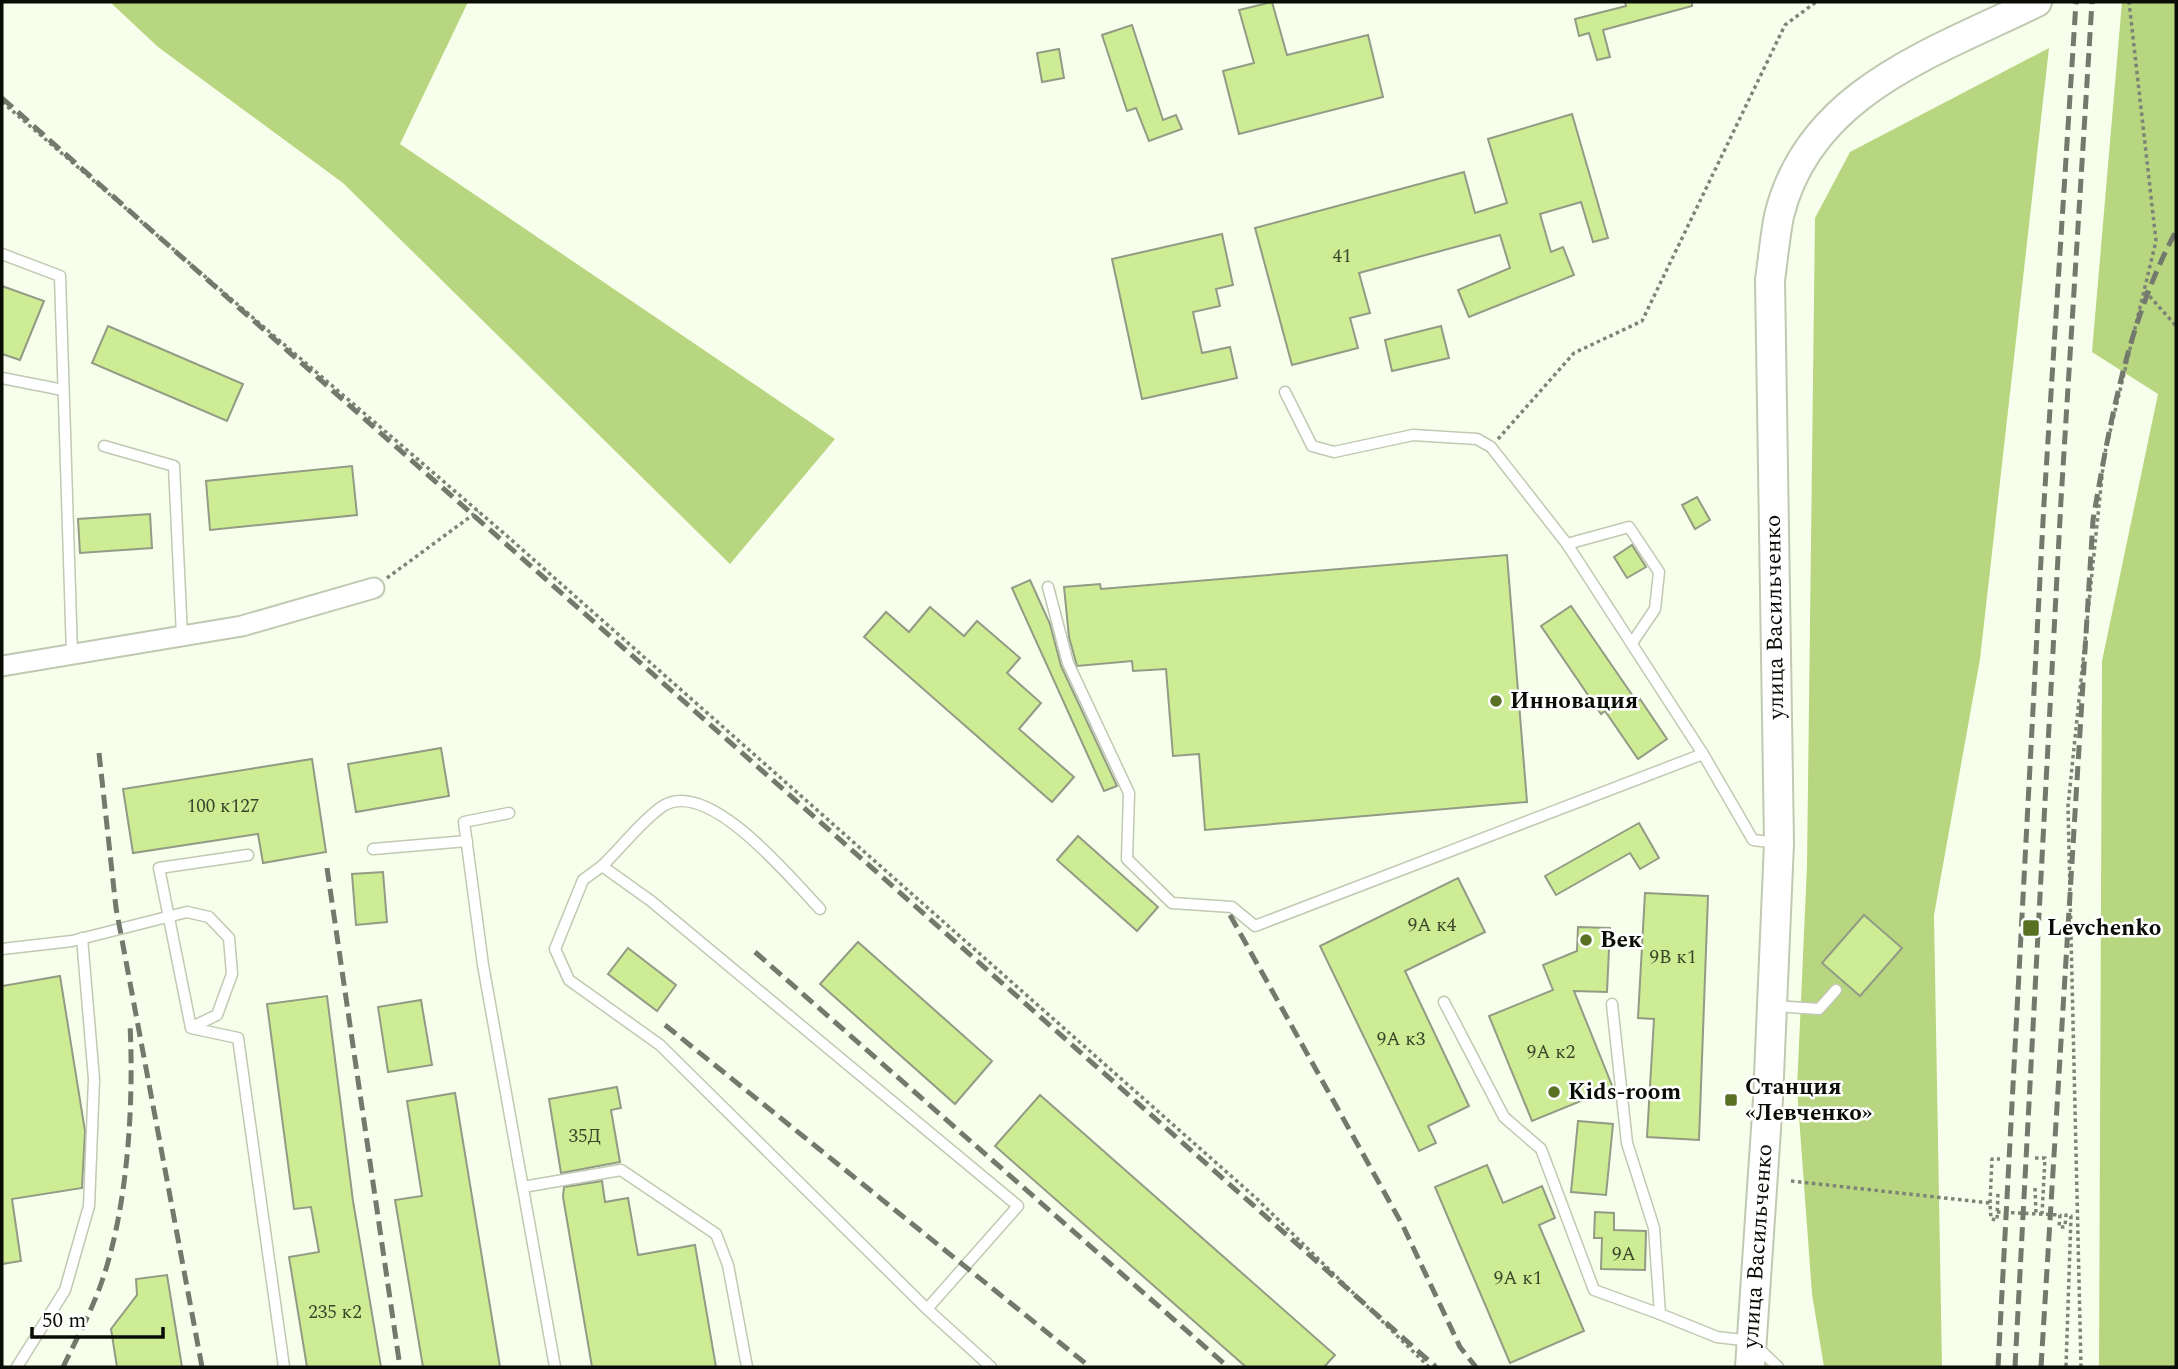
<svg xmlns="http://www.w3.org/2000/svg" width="2178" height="1369" font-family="Spectral,serif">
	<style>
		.forest { fill: #b8d67f }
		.building { fill: #cdec94; stroke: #939b85; stroke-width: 2 }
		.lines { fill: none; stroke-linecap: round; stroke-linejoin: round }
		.service-casing { stroke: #c0c9b2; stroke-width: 13 }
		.minor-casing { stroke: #c0c9b2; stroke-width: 23 }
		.secondary-casing { stroke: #c0c9b2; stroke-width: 32 }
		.path { stroke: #7e8377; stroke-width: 3.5; stroke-dasharray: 3.5 3.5; stroke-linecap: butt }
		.service { stroke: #fff; stroke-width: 10 }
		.minor { stroke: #fff; stroke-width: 19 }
		.secondary { stroke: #fff; stroke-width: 28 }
		.rail { stroke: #74796d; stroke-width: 5; stroke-dasharray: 14 7; stroke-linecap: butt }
		.poi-dot { fill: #597122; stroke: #fff; stroke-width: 2.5 }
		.labels { text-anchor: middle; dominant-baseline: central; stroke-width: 5; stroke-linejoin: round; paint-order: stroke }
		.number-label { font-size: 19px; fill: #3b452a }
		.street-label { font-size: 23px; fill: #0a0d06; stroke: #fff }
		.poi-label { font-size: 23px; font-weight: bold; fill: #0a0d06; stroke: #fff; text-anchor: start }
	</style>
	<rect width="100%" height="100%" fill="#f7ffec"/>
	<g class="forest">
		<polygon points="110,2 468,2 400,144 835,439 730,564 343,183 158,47"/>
		<polygon points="2122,2 2176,2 2176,1367 2099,1367 2102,661 2158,394 2092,352"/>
		<polygon points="2049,48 1980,659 1934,915 1942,1367 1824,1367 1812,1294 1797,1089 1807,866 1815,218 1850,152"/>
	</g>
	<g class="building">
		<polygon points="1272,2 1287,55 1368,35 1383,97 1239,134 1223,71 1254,63 1239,10"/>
		<polygon points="1625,2 1692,2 1692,6 1603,30 1610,57 1597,60 1589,33 1579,36 1575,19 1626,6"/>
		<polygon points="1132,25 1163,120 1176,115 1182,129 1149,141 1136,108 1127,111 1102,35"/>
		<polygon points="1059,49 1064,78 1042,82 1037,53"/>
		<polygon points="1572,114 1608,238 1593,242 1581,202 1540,214 1551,252 1563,247 1574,275 1469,317 1458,290 1510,268 1500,235 1359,273 1370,313 1350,318 1358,348 1292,365 1255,228 1464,172 1475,213 1507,203 1488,139"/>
		<polygon points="1222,234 1233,285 1216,289 1220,306 1193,312 1202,353 1230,347 1237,378 1142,399 1112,259"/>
		<polygon points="2,286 44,301 20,360 2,354"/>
		<polygon points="108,326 243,384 227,421 92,363"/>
		<polygon points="1441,326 1449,358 1392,371 1385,340"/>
		<polygon points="352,466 357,515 210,530 206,481"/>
		<polygon points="1697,497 1710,520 1695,529 1682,505"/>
		<polygon points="150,514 152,548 80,553 78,519"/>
		<polygon points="1632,545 1646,567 1627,578 1614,557"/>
		<polygon points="1507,555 1527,802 1205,830 1199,754 1173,756 1166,669 1133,671 1132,661 1077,666 1069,637 1064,587 1100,584 1101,589"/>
		<polygon points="1030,580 1050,624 1061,666 1117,786 1104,791 1012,588"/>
		<polygon points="1571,606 1637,702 1640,699 1667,739 1638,759 1605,711 1601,714 1541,626"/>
		<polygon points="930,607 964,636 977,621 1020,658 1007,673 1041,703 1019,729 1074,777 1052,802 864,637 886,612 909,632"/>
		<polygon points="441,748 449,796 356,812 348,764"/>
		<polygon points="312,759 326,852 263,863 258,834 133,853 123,789"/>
		<polygon points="1639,823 1659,858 1640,869 1630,853 1556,895 1545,876"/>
		<polygon points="1078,836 1158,907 1137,931 1057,860"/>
		<polygon points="383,872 387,922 356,925 352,874"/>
		<polygon points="1458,878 1485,932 1405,971 1469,1106 1428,1126 1436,1143 1419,1151 1320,946"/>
		<polygon points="1645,893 1708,896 1699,1140 1647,1137 1654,1019 1638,1018"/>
		<polygon points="1864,915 1902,948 1860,996 1822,963"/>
		<polygon points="1578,927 1610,928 1607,992 1574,991 1613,1088 1532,1121 1489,1016 1553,990 1543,965 1577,951"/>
		<polygon points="858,942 992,1061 955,1104 820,984"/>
		<polygon points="628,948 676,985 657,1011 608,974"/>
		<polygon points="60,976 85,1131 82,1188 12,1199 21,1261 2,1264 2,986"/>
		<polygon points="327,996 353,1201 381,1367 307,1367 289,1257 319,1252 311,1207 294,1209 267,1004"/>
		<polygon points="421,1000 432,1065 388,1072 378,1007"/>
		<polygon points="617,1087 621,1108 611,1110 620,1162 561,1173 549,1099"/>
		<polygon points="455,1093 500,1367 423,1367 395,1200 422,1196 407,1101"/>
		<polygon points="1040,1095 1335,1355 1324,1367 1246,1367 995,1146"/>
		<polygon points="1578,1121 1613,1124 1606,1195 1571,1192"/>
		<polygon points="1487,1165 1503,1203 1542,1186 1555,1218 1539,1225 1584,1331 1510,1363 1435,1187"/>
		<polygon points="602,1181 605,1202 628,1198 638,1255 695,1245 716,1367 592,1367 563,1197 564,1187"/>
		<polygon points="1595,1212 1614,1213 1614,1230 1646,1231 1645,1270 1601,1269 1602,1238 1594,1238"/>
		<polygon points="167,1275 182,1367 117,1367 111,1329 137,1295 136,1279"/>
	</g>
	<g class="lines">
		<defs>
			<g id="service">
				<polyline points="2,254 60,276 72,654"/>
				<polyline points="2,378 63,390"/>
				<polyline points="1285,392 1312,446 1334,452 1413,435 1477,439 1491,447 1567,544 1703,754 1753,840 1778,843"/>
				<polyline points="104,446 174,466 182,636"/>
				<polyline points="1567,544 1629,527 1659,572 1655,609 1632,643"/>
				<polyline points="1048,587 1068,663 1129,793 1127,859 1172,903 1232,907 1255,926 1703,754"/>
				<polyline points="509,813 464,822 483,965 555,1367"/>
				<polyline points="373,849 467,841"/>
				<polyline points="248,855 159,868 191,1028 238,1038 284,1367"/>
				<path d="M602,866C620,849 643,819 663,806C709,777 792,880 820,909"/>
				<polyline points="2,949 72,941 187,912 209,917 229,938 232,974 217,1015 192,1027"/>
				<polyline points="1444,1002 1504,1117 1541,1149 1594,1290 1660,1314"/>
				<polyline points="1612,1004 1627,1143 1654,1228 1660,1314 1717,1337 1751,1341 1778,1367"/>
				<polyline points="1776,1006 1819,1009 1836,990"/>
				<polyline points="523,1187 621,1170 716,1234 728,1265 747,1367"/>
				<polyline points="927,1309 1018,1206 651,901 602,866 583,880 555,949 569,980 660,1045 927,1309 991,1367"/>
				<polyline points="17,1367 65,1290 89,1206 94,1079 82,938"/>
			</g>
			<polyline id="minor" points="2,666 242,626 374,588"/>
			<path id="secondary" d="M1750,1367L1768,1099L1779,843L1770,280C1773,259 1775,236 1779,216C1809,91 1936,52 2037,2"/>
		</defs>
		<use href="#service" class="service-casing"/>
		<use href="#minor" class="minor-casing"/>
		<use href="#secondary" class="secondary-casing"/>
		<g class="path">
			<polyline points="2,102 507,536 1256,1198 1429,1367"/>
			<polyline points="2145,291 2176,326"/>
			<polyline points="1498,439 1574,353 1642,321 1785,25 1816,2"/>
			<polyline points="387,578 478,511"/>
			<polyline points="2035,1158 2045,1158 2042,1214"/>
			<polyline points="1791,1181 1990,1203 1991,1219 1997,1220 1998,1192"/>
			<polyline points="2035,1188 2036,1214"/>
			<polyline points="1990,1203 1992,1159 2000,1159"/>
			<polyline points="1997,1212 2060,1215 2059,1227 2065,1227 2066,1215 2071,1216 2066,1367"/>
			<polyline points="2081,1367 2068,806 2104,457 2156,241 2129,2"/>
		</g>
		<use href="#service" class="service"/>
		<use href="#minor" class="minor"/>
		<use href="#secondary" class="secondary"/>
		<g class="rail">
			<polyline points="2,98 1436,1367"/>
			<polyline points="99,753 116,908 202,1367"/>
			<polyline points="327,868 400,1367"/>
			<polyline points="1230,915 1403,1226 1460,1347 1476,1367"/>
			<polyline points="755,952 1228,1367"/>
			<polyline points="665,1025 1090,1367"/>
			<path d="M63,1367C76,1340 91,1312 101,1284C128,1208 134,1103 130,1024"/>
			<polyline points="1998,1367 2044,503 2076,2"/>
			<polyline points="2015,1367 2061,500 2092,2"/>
			<path d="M2041,1367L2093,520C2110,421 2128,321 2176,231"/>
		</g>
	</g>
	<g class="poi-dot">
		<circle cx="1496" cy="701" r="7"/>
		<rect x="2022" y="919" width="18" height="18" rx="3.5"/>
		<circle cx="1586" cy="940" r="7"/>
		<circle cx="1554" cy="1092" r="7"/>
		<rect x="1724" y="1093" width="14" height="14" rx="3.5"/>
	</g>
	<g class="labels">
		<g class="number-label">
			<text x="1342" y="256">41</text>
			<text x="223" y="806">100 к127</text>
			<text x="1432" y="925">9А к4</text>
			<text x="1673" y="957">9В к1</text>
			<text x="1401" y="1039">9А к3</text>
			<text x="1551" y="1052">9А к2</text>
			<text x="585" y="1136">35Д</text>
			<text x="1624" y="1254">9А</text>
			<text x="1518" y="1278">9А к1</text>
			<text x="335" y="1312">235 к2</text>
		</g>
		<g class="street-label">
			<text transform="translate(1775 617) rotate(-91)">улица Васильченко</text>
			<text transform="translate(1758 1246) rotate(-86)">улица Васильченко</text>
		</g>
		<g class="poi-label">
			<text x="1510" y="701">Инновация</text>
			<text x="2047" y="928">Levchenko</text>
			<text x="1600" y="940">Век</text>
			<text x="1745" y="1087">Станция<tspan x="1745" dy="26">«Левченко»</tspan></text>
			<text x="1568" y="1092">Kids-room</text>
		</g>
	</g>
	<rect width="2178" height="1369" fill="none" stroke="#0a0d06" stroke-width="7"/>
	<path d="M32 1327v10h131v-10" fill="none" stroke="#0a0d06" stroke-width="3.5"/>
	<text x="42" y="1327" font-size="21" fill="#0a0d06" stroke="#ffffff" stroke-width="5" paint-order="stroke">50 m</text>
</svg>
